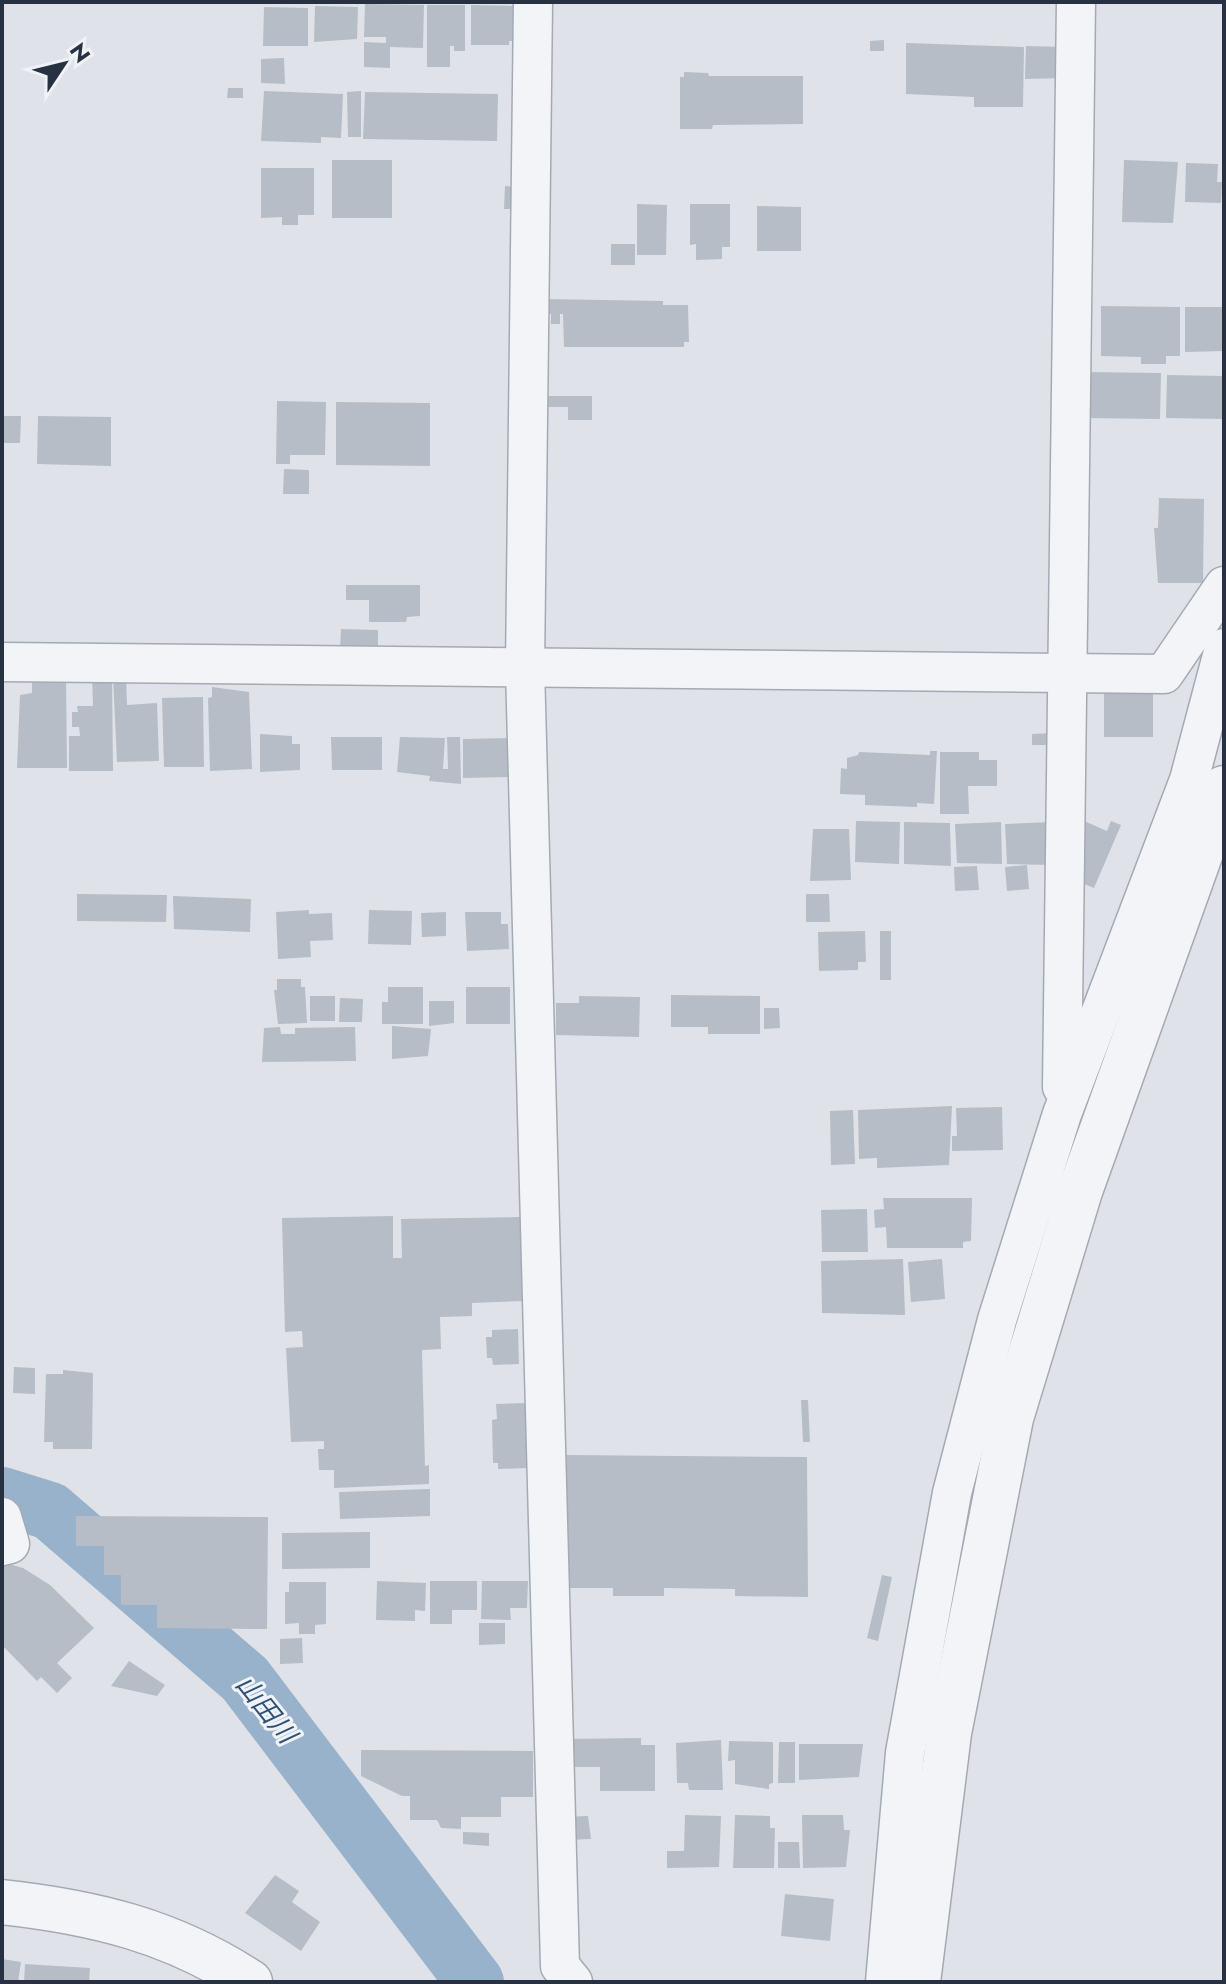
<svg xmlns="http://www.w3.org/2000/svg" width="1226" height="1984" font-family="Jost,'Noto Sans JP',sans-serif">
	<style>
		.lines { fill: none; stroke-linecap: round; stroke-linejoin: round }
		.river { stroke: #99b2cb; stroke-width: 58 }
		.building { fill: #b6bdc6 }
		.minor-casing { stroke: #a4aab3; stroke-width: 41 }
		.tertiary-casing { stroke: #a4aab3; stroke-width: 47 }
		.minor { stroke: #f2f4f7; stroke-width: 38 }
		.tertiary { stroke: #f2f4f7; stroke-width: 44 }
		.labels { text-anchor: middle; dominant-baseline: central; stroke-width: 6; stroke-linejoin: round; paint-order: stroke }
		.water-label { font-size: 26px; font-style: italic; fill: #305176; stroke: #eff2f7 }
	</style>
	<rect width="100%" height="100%" fill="#dfe3e9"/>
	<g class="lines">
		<polyline class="river" points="2,1496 50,1511 245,1679 475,1982"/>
	</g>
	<g class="building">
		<polygon points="365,4 424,5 423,48 390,47 390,68 364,67 364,42 386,43 386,37 364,37"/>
		<polygon points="427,5 465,5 465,51 454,51 454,46 450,46 450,67 427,67"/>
		<polygon points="471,5 517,6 518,41 509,41 509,45 471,45"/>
		<polygon points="315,6 358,7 357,39 314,42"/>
		<polygon points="264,7 308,8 308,46 263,46"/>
		<polygon points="884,40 884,51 870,51 870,41"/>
		<polygon points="906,43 1024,47 1023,107 974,107 974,97 906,94"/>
		<polygon points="1026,46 1067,47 1067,78 1025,79"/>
		<polygon points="284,58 285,84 261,83 261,59"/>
		<polygon points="684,72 708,73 709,76 803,76 803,124 713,125 712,129 680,129 680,77 684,77"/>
		<polygon points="228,88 243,88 243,98 227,98"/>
		<polygon points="264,91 343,94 341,138 321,137 321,143 261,141"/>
		<polygon points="361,91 361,137 348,137 347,92"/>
		<polygon points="365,92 498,94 497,141 363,139"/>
		<rect x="332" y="160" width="60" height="58"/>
		<polygon points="1124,160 1178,162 1173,223 1122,222"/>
		<polygon points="1186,163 1218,164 1217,182 1222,182 1221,203 1185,202"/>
		<polygon points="261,168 314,168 314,215 298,215 298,225 282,225 282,217 261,218"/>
		<polygon points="505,186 517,187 517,209 504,209"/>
		<polygon points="637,204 667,205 666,255 637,255"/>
		<polygon points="690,204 730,204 730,247 722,247 722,259 696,260 696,244 690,245"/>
		<polygon points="757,206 801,207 801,251 757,251"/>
		<rect x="611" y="244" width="24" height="21"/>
		<polygon points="543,299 663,301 663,305 688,305 689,342 684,342 684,347 564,347 563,314 560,314 560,324 551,324 551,314 543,314"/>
		<polygon points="1101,306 1180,307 1180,356 1166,356 1166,364 1141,364 1141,357 1101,356"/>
		<polygon points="1185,307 1224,307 1224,351 1185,352"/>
		<polygon points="1085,372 1161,373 1160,419 1084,418"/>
		<polygon points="1167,375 1224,376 1224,419 1166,418"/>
		<polygon points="545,396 592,396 592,420 568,420 568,407 545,407"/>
		<polygon points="277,401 326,402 325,455 290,455 290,464 276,464"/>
		<polygon points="336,402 430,403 430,466 336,465"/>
		<polygon points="2,416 21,416 20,443 2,443"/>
		<polygon points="38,416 111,417 111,466 37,464"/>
		<polygon points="284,469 309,470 309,494 283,494"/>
		<polygon points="1159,498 1204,499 1203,583 1158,583 1154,528 1158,528"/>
		<polygon points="346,585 420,585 420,616 407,617 406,622 369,622 369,600 346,600"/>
		<polygon points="341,629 378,630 378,651 340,651"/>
		<polygon points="32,675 66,675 67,768 17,768 20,695 32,693"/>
		<polygon points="92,675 112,675 113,771 69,771 69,736 80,736 79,727 72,727 72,712 78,712 77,706 93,706"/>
		<polygon points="126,676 127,705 157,703 159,761 117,762 113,677"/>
		<polygon points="212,687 249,692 252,769 210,771 208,698 212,697"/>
		<rect x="1104" y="689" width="49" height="48"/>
		<polygon points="203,697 204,767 164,767 162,698"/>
		<polygon points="1053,733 1053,745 1032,745 1032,734"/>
		<polygon points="260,734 292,736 292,744 300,744 300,770 260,772"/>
		<polygon points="331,737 382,737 382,770 332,770"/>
		<polygon points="400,737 445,738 443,769 448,769 447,737 460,737 461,784 429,781 430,776 397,772"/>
		<polygon points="512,738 512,777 463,778 463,739"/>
		<polygon points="930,751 937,751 934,804 917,803 917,807 865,805 865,795 840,794 841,768 847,769 847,758 858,755 859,752 930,755"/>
		<polygon points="940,752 979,752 979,760 997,760 997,786 968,786 969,814 940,814"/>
		<polygon points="856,821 900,822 899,864 855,862"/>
		<polygon points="1084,821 1107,831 1111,821 1121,825 1094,888 1077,881 1084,865 1078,862"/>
		<polygon points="904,822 950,823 951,866 904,864"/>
		<polygon points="1001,822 1002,864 957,863 955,824"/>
		<polygon points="1050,822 1053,865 1007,864 1005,824"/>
		<polygon points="813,829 849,829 851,880 810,881"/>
		<polygon points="1027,865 1029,889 1007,891 1005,867"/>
		<polygon points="977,866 979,890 955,891 954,867"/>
		<polygon points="77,894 167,895 166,922 77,921"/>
		<polygon points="806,894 829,894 830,922 806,922"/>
		<polygon points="173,896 251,899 250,932 174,929"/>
		<polygon points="309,910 309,914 332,913 333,940 310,941 311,957 278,959 276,912"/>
		<polygon points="369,910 412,911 411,945 368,944"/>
		<polygon points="446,912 446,936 422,937 421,913"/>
		<polygon points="465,912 501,912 501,924 508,924 509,949 467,951"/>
		<polygon points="865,931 866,962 858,962 858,970 819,971 818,932"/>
		<rect x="880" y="931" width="11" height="49"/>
		<polygon points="277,979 301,979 301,987 305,987 307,1023 278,1024 274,990 277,990"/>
		<polygon points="388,987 423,987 423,1024 382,1024 382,1002 388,1002"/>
		<rect x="466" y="987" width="44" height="37"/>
		<polygon points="671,995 760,996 760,1034 708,1034 708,1027 671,1027"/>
		<rect x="310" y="996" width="25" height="25"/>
		<polygon points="579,996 640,997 639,1037 556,1035 556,1003 579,1003"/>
		<polygon points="340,998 363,999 362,1022 339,1022"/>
		<polygon points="429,1001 454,1001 454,1023 429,1026"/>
		<polygon points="764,1008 779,1008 780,1028 764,1029"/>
		<polygon points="392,1026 431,1029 428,1056 392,1059"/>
		<polygon points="280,1027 281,1034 295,1034 295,1028 355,1027 356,1061 262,1062 264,1028"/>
		<polygon points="952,1106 949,1165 877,1168 877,1158 859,1159 858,1110"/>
		<polygon points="1002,1107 1003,1150 952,1151 952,1136 957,1136 956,1108"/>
		<polygon points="853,1110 855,1164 831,1165 830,1111"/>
		<polygon points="883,1198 972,1198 971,1241 963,1242 963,1248 887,1248 886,1227 875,1228 874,1210 884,1209"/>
		<polygon points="867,1209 868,1252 822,1252 821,1210"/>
		<polygon points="393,1216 393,1258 402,1258 401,1219 521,1217 523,1301 472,1303 472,1316 440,1317 441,1349 422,1350 425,1466 429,1465 429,1484 334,1488 334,1470 319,1470 318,1449 324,1449 324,1441 291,1442 286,1348 303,1347 302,1331 285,1332 282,1218"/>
		<polygon points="903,1259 905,1315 822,1313 821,1261"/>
		<polygon points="942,1259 945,1299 911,1302 908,1262"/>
		<polygon points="518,1329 519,1364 493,1365 492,1358 487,1358 486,1337 492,1337 492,1330"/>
		<polygon points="14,1367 35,1368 35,1394 13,1393"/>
		<polygon points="63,1370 93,1373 92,1449 53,1449 53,1442 44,1442 46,1374 63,1374"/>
		<polygon points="801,1400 808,1400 810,1442 803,1442"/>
		<polygon points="527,1403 528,1468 498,1469 498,1463 493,1463 492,1420 497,1419 496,1404"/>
		<polygon points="566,1455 807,1457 808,1597 735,1596 735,1589 664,1588 664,1596 613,1596 613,1588 566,1588"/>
		<polygon points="430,1489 430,1516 340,1519 339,1492"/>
		<polygon points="76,1516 268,1517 267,1629 157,1628 157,1605 121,1605 121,1575 104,1575 104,1546 76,1546"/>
		<polygon points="370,1532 370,1568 282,1569 282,1533"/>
		<polygon points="2,1562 23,1568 50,1585 94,1628 57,1663 72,1678 57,1693 41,1677 37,1681 2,1645"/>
		<polygon points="882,1575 892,1577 878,1641 867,1638"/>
		<polygon points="377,1581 426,1583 425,1611 415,1610 415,1621 376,1620"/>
		<polygon points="430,1581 477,1581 477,1610 452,1610 452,1624 430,1624"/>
		<polygon points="482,1581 528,1581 527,1608 510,1608 511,1620 481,1619"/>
		<polygon points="289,1582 326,1582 326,1624 315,1625 315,1634 299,1634 299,1623 285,1624 285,1592 289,1592"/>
		<polygon points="479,1623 505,1623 505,1644 479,1645"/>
		<polygon points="302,1638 303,1663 280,1664 280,1639"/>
		<polygon points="129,1661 165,1685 157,1696 111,1686"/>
		<polygon points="641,1738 641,1745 655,1745 655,1791 600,1791 600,1767 566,1767 566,1739"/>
		<polygon points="721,1740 723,1790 689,1790 688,1783 677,1783 676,1743"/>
		<polygon points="729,1741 773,1742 773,1783 769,1784 769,1789 735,1784 735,1760 728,1761"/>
		<polygon points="779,1742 795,1742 795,1783 778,1783"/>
		<polygon points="799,1744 863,1744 859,1777 799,1780"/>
		<polygon points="361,1750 533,1751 533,1797 501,1797 501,1817 461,1817 461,1829 441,1828 437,1820 410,1820 410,1796 402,1796 361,1776"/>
		<polygon points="685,1815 721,1816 719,1867 667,1868 667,1851 684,1851"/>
		<polygon points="735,1815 770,1816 770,1828 775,1828 774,1868 733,1868"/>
		<polygon points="802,1815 843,1815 844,1830 850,1830 846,1867 803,1868"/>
		<polygon points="588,1816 591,1839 566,1840 567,1817"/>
		<polygon points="463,1832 489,1833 489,1846 463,1844"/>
		<polygon points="778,1842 799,1842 800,1868 778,1868"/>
		<polygon points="275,1875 299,1891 292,1902 320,1922 301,1951 245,1913"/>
		<polygon points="785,1894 834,1899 830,1941 781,1936"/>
		<polygon points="2,1959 21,1962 18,1982 2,1982"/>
		<polygon points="25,1964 90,1968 89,1982 24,1982"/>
	</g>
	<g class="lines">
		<defs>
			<g id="minor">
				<polyline points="533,2 525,668 560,1966 573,1982"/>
				<polyline points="2,662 1164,674 1224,586"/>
				<polyline points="1062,1087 1076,2"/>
				<polyline points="2,1517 10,1544 2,1546"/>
				<polyline points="885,1982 905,1753 952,1493 997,1320 1062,1114 1189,780 1224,648"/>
			</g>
			<g id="tertiary">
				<path d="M2,1902C94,1912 172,1931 250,1982"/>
				<polyline points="918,1982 949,1733 1011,1418 1080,1191 1224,788"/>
			</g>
		</defs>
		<use href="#minor" class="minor-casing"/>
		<use href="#tertiary" class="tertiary-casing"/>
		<use href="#minor" class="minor"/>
		<use href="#tertiary" class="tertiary"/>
	</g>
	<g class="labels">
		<g class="water-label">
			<text transform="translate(266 1709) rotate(51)">山田川</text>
		</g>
	</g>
	<rect width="1226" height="1984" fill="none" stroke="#283141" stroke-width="8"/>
	<g transform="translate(64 64) rotate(55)" stroke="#eff2f7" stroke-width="6" paint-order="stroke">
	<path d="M0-6L14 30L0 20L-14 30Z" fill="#283141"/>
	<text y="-12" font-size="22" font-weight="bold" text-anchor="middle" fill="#283141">N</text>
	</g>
</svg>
